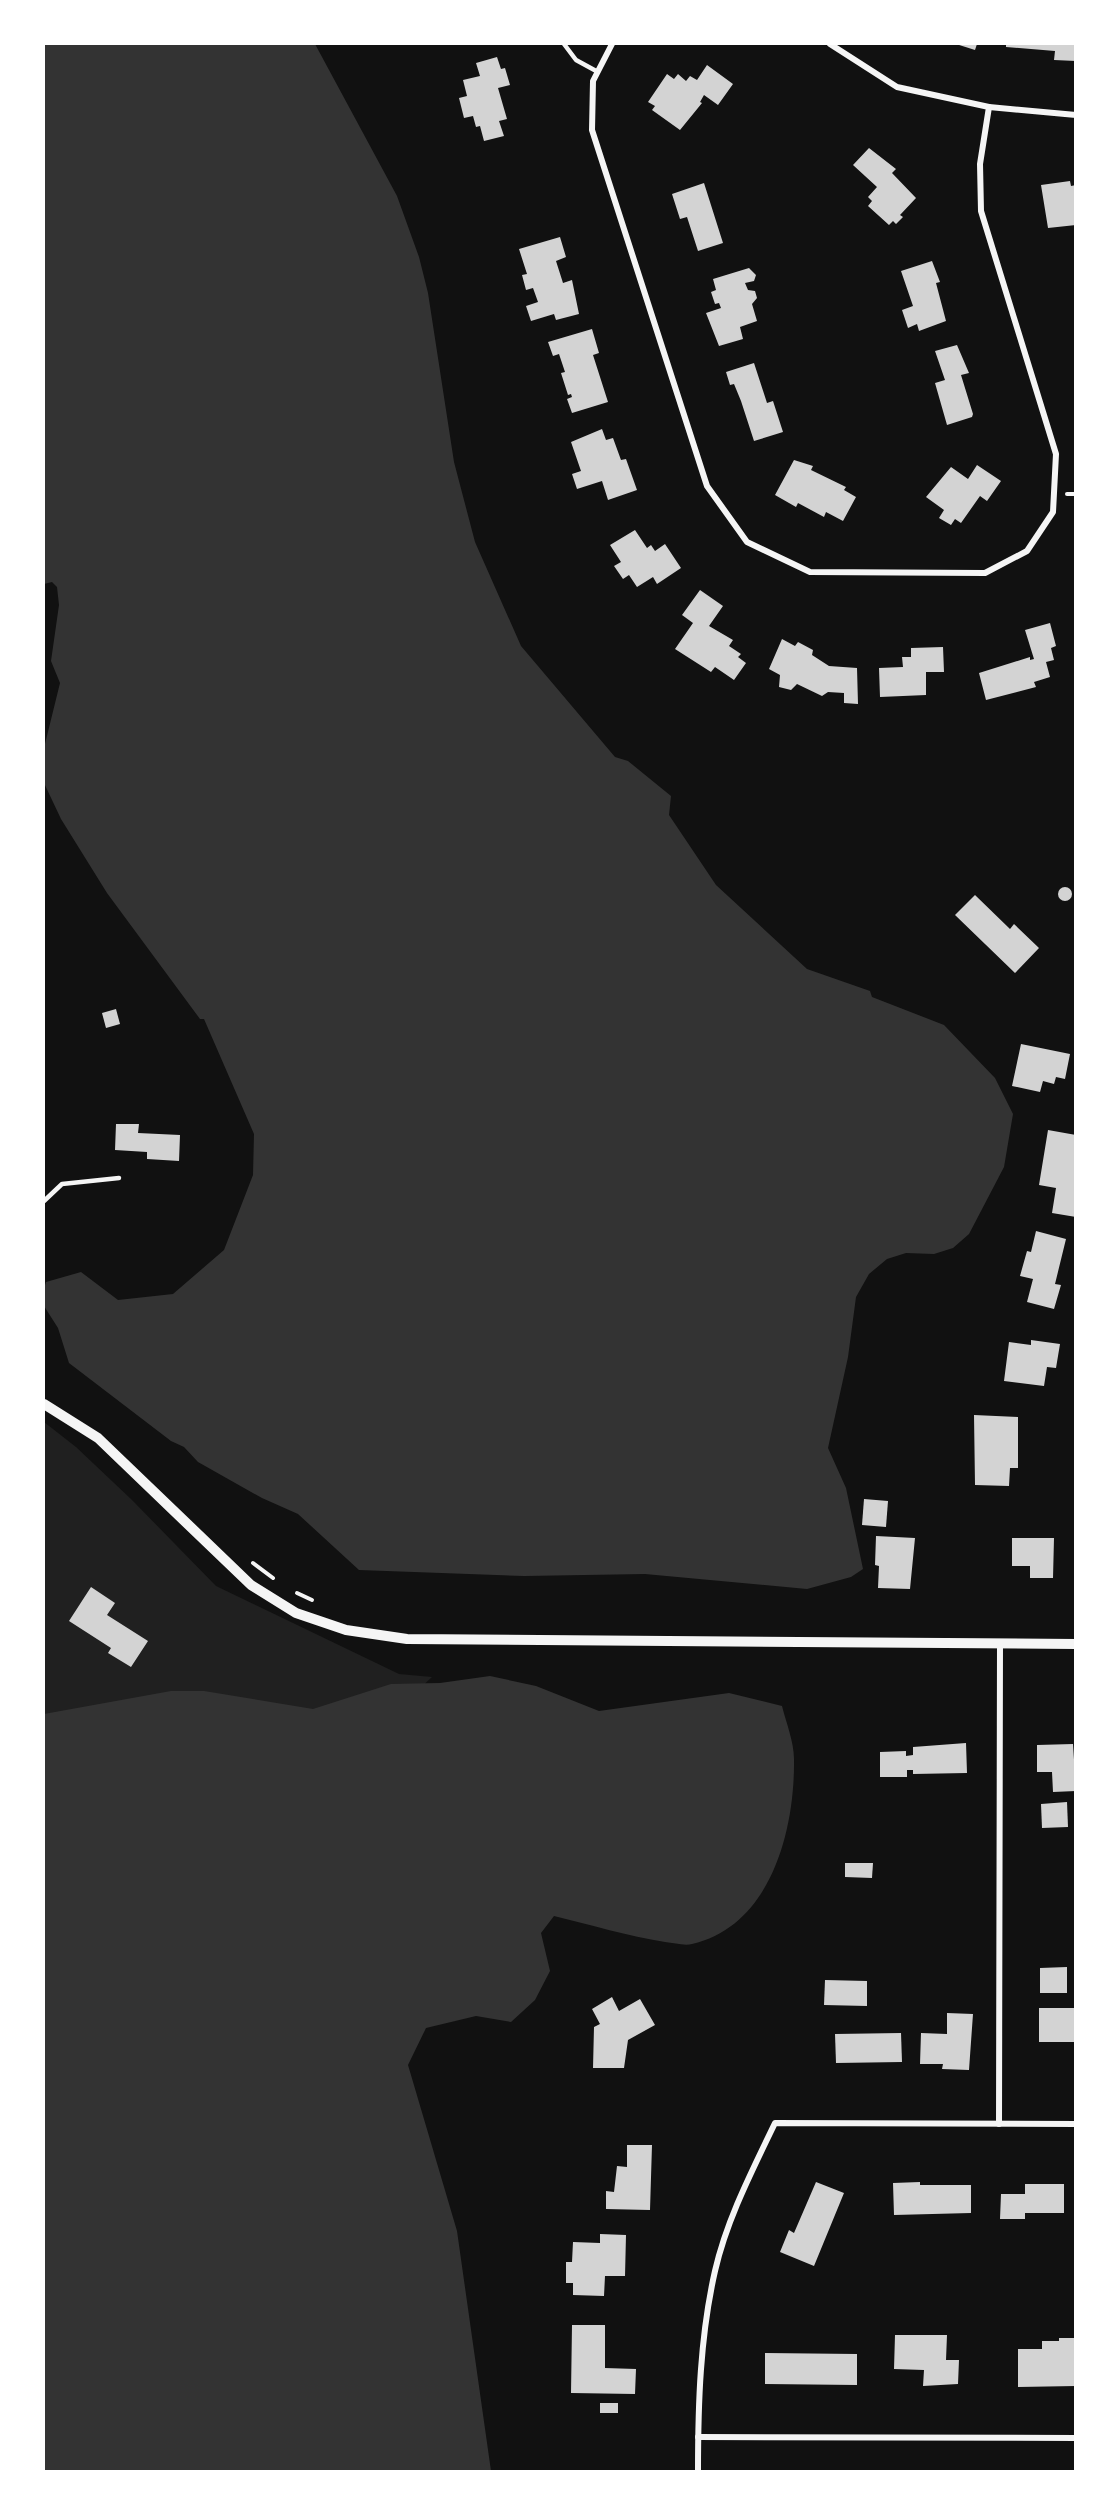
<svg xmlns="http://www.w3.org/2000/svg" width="1119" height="2515" font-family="'Source Sans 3',sans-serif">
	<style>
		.green { fill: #202020 }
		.water { fill: #333 }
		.building { fill: #d3d3d3 }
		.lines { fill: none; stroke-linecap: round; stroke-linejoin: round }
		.path { stroke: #f5f5f5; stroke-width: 4 }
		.service { stroke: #f5f5f5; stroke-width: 4.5 }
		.minor { stroke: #f5f5f5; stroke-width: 6 }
		.tertiary { stroke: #f5f5f5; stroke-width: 10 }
	</style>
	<rect width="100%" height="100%" fill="#111"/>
	<polygon class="green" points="44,1422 76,1447 132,1500 216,1586 399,1674 432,1677 357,1747 44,1714"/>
	<g class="water">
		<polygon points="44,44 315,44 397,196 419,257 428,293 454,462 475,542 521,646 615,757 628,761 671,796 669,815 716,885 807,969 870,991 872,997 944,1025 995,1078 1013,1114 1004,1167 969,1234 953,1248 934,1254 906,1253 887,1259 869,1274 856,1297 848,1357 828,1448 846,1488 863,1569 851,1577 807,1589 645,1574 524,1576 359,1570 298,1514 262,1498 198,1462 184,1447 171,1441 69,1363 58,1328 44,1306 44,1288 46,1282 81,1272 118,1300 173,1294 224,1250 253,1175 254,1134 204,1019 200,1019 107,893 61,819 44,783 44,748 60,683 51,661 59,605 57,587 52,582 44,584"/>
		<path d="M490,1676L536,1686L599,1711L729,1693L782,1706C786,1722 794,1742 794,1759C795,1830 771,1926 692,1944C685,1946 674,1943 665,1942C628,1936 591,1925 554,1916L541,1933L550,1971L535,2000L511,2022L476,2016L426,2028L408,2065L457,2231L491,2471H44V1714L171,1691H204L313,1709L391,1684L440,1683Z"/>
	</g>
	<g class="building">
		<polygon points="956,44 977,44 975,50"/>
		<polygon points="1006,44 1076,44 1076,61 1054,60 1055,51 1006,47"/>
		<polygon points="497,57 501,69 505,68 510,85 498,88 507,119 499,121 504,136 484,141 480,126 476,127 473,116 464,118 459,98 467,96 463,80 480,76 476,63"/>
		<polygon points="707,65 733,84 718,105 704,95 700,102 702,103 680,130 652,110 655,106 648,102 667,74 674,79 678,74 686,81 690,76 697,80"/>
		<polygon points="869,148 896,169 892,173 916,198 900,215 903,217 896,224 893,221 889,225 868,206 872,201 868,197 877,187 853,165"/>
		<polygon points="1070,181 1071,186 1076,185 1076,225 1048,228 1041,185"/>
		<polygon points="704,183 723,243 698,251 687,217 680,219 672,194"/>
		<polygon points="560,237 566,257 556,261 563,283 572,280 579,314 556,320 554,314 531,321 526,306 538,302 533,288 526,290 522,275 527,274 519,249"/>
		<polygon points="932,261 940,282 936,283 946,321 919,331 917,324 908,328 902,310 913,306 901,271"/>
		<polygon points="749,268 756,275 754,281 745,283 748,290 755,291 757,298 752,304 757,321 740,327 743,339 719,346 706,313 721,308 719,303 715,304 711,292 716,290 713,279"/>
		<polygon points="592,329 599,353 593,355 608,402 572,413 567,399 572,397 571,394 568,395 561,373 565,372 559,354 553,356 548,342"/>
		<polygon points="957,345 969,373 961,375 973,414 972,417 947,425 935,383 945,380 935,351"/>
		<polygon points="754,363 767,403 773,401 783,432 754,441 741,401 734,384 730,385 726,372"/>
		<polygon points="602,429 606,440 613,438 621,460 626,459 637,490 608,500 602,481 577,489 572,474 581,471 571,442"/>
		<polygon points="794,460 813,466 811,470 846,487 844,490 856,497 843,521 826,512 824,517 798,503 796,507 775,495"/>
		<polygon points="977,465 1001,481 987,501 980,496 961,523 955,519 951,525 939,518 944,510 926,497 951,467 968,479"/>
		<polygon points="635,530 647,548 651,545 655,551 665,544 681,568 657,584 653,577 637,587 629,575 623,579 614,566 621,562 610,545"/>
		<polygon points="700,590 723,606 709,626 733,640 729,646 741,654 738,657 746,663 734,680 715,667 711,672 675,649 693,623 682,615"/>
		<polygon points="1050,623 1056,646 1051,648 1054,660 1046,662 1050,677 1034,682 1036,687 986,700 979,673 1030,657 1030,660 1034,659 1025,630"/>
		<polygon points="782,639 795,646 798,642 813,650 812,655 829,666 857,668 858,704 844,703 844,693 828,692 822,696 797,684 791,690 779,687 780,675 769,669"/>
		<polygon points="943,647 944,672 926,672 926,695 880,697 879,668 903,667 902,657 911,657 911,648"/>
		<circle cx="1065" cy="894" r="7"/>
		<polygon points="975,895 1010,929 1014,924 1039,948 1015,973 955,915"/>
		<polygon points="116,1009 120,1024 106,1028 102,1013"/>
		<polygon points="1021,1044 1070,1054 1065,1079 1056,1077 1054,1084 1043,1081 1040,1092 1012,1086"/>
		<polygon points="116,1124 139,1124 138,1133 180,1135 179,1161 147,1159 147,1152 115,1150"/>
		<polygon points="1048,1130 1076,1135 1076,1217 1052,1213 1056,1188 1039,1185"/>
		<polygon points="1036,1231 1066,1239 1055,1284 1061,1285 1054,1309 1027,1302 1033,1279 1020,1276 1027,1251 1031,1252"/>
		<polygon points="1031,1340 1060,1344 1056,1368 1047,1367 1044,1386 1004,1381 1009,1342 1031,1345"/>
		<polygon points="974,1415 1018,1417 1018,1468 1010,1468 1009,1486 975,1485"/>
		<polygon points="864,1499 888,1501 886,1527 862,1525"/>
		<polygon points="876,1536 915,1538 910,1589 878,1588 879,1566 875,1565"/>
		<polygon points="1012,1538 1054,1538 1053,1578 1030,1578 1030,1566 1012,1566"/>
		<polygon points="91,1587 115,1603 107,1615 148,1641 131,1667 108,1653 111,1648 69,1621"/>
		<polygon points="966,1743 967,1773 913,1774 913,1770 907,1770 907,1777 880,1777 880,1752 906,1751 906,1756 913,1755 913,1747"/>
		<polygon points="1073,1744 1076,1791 1053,1792 1052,1772 1037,1772 1037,1745"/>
		<polygon points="1067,1802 1068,1827 1042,1828 1041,1804"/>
		<polygon points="845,1863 873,1863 872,1878 845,1877"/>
		<polygon points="1067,1967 1067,1993 1040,1993 1040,1968"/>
		<polygon points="825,1980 867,1981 867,2006 824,2005"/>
		<polygon points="612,1997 619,2011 640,1999 655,2025 628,2040 624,2068 593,2068 594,2027 600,2024 592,2009"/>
		<rect x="1039" y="2008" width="37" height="34"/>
		<polygon points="947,2013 973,2014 969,2070 942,2069 943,2064 920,2064 921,2033 947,2034"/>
		<polygon points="901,2033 902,2062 836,2063 835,2034"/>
		<polygon points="627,2145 652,2145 650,2210 606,2209 606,2191 614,2192 617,2166 627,2167"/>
		<polygon points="816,2182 844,2193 814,2266 780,2252 789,2230 794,2233"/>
		<polygon points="920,2182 920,2185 971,2185 971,2213 894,2215 893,2183"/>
		<polygon points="1025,2184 1064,2184 1064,2213 1025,2213 1025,2219 1000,2219 1001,2194 1025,2194"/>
		<polygon points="600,2234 626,2235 625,2276 605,2276 604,2296 573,2295 573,2283 566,2283 566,2262 572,2262 573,2242 600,2243"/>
		<polygon points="572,2325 605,2325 605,2368 636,2369 635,2394 571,2393"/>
		<polygon points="895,2335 947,2335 946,2360 959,2360 958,2384 923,2386 924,2370 894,2369"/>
		<polygon points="1059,2338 1076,2338 1076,2386 1018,2387 1018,2349 1042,2349 1042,2341 1059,2341"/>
		<polygon points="765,2353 857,2354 857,2385 765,2384"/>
		<rect x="600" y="2403" width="18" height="10"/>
	</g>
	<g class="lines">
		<g class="path">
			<polyline points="1067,494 1076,494"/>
			<polyline points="253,1563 273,1578"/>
			<polyline points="297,1593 312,1600"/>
		</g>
		<g class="service">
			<polyline points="564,44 576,60 598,72"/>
			<polyline points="44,1201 62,1184 119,1178"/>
		</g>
		<g class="minor">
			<polyline points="612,44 593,81 592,130 707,486 747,542 810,572 985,573 1027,551 1053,512 1056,454 981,211 980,164 989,107 897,87 830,44"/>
			<polyline points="989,107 1076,115"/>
			<polyline points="999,2124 1000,1643"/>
			<polyline points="698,2437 1076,2438"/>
			<path d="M698,2472C698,2404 700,2337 715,2271C727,2219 752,2171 775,2123L1076,2124"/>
		</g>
		<polyline class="tertiary" points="44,1404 98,1438 251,1585 296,1613 346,1630 407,1639 1076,1644"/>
	</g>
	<rect width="1119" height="2515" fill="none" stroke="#ffffff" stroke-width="90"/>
</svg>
